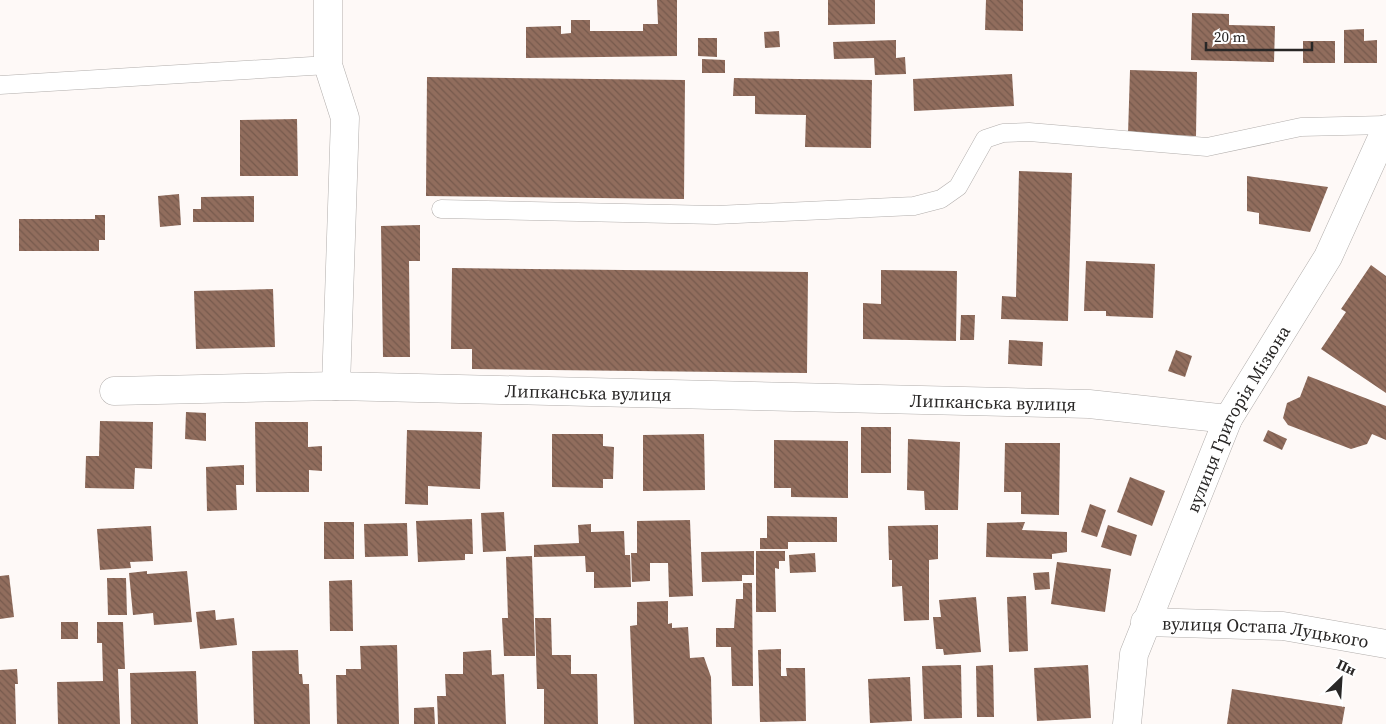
<svg xmlns="http://www.w3.org/2000/svg" width="1386" height="724" font-family="'Source Serif 4',serif">
	<style>
		.building { fill: url(#building-back-hatch) }
		.lines { fill: none; stroke-linecap: round; stroke-linejoin: round }
		.service-casing { stroke: #b2aeac; stroke-width: 19 }
		.minor-casing { stroke: #b2aeac; stroke-width: 29 }
		.service { stroke: #fff; stroke-width: 18 }
		.minor { stroke: #fff; stroke-width: 28 }
		.labels { text-anchor: middle; dominant-baseline: central; stroke-width: 4; stroke-linejoin: round; paint-order: stroke }
		.street-label { font-size: 18px; fill: #292726; stroke: #fff }
	</style>
	<defs>
		<pattern id="building-back-hatch" width="6" height="6" patternUnits="userSpaceOnUse" patternTransform="scale(1.25)"><rect width="6" height="6" fill="#916d5d"/><path d="M-1 5l2 2M0 0l6 6M5-1l2 2" fill="none" stroke="#765a4d"/></pattern>
	</defs>
	<rect width="100%" height="100%" fill="#fef9f7"/>
	<g class="building">
		<polygon points="657,0 677,0 677,56 526,58 526,27 561,26 561,34 571,33 571,20 590,20 590,31 643,31 643,24 658,24"/>
		<polygon points="828,0 875,0 875,24 828,25"/>
		<polygon points="986,0 1023,0 1023,31 985,30"/>
		<polygon points="1192,13 1229,14 1229,25 1275,26 1274,62 1191,60"/>
		<polygon points="1364,29 1364,41 1377,40 1377,63 1344,63 1344,30"/>
		<polygon points="779,31 780,47 765,48 764,32"/>
		<polygon points="698,38 717,38 717,57 698,56"/>
		<polygon points="896,40 896,58 905,57 906,74 875,75 874,58 834,59 833,42"/>
		<rect x="1303" y="41" width="32" height="22"/>
		<polygon points="702,59 725,60 725,73 702,73"/>
		<polygon points="1130,70 1197,72 1196,136 1128,134"/>
		<polygon points="1012,74 1014,106 914,111 913,79"/>
		<polygon points="427,77 685,80 684,199 426,196"/>
		<polygon points="734,78 872,80 871,148 805,147 806,115 755,114 755,96 733,96"/>
		<polygon points="297,119 298,176 240,176 240,120"/>
		<polygon points="1019,171 1072,173 1068,321 1001,319 1002,296 1016,297"/>
		<polygon points="1247,176 1328,187 1310,232 1259,224 1259,213 1247,211"/>
		<polygon points="179,194 181,225 160,227 158,196"/>
		<polygon points="254,196 254,222 193,222 193,209 201,209 201,197"/>
		<polygon points="95,215 105,215 105,240 99,240 99,251 19,251 19,219 95,219"/>
		<polygon points="420,225 420,261 409,261 410,357 383,357 381,226"/>
		<polygon points="1086,261 1155,264 1153,318 1106,316 1106,311 1084,311"/>
		<polygon points="1371,265 1386,276 1386,393 1321,349 1346,312 1341,309"/>
		<polygon points="452,268 808,272 807,373 472,369 472,349 451,349"/>
		<polygon points="881,270 957,271 956,341 863,339 863,303 881,304"/>
		<polygon points="273,289 275,347 196,349 194,291"/>
		<polygon points="961,315 975,315 974,340 960,340"/>
		<polygon points="1009,340 1043,342 1042,366 1008,364"/>
		<polygon points="1176,350 1192,356 1185,377 1168,371"/>
		<polygon points="1308,376 1386,406 1386,440 1372,434 1367,444 1351,449 1288,425 1283,418 1287,403 1300,397"/>
		<polygon points="186,412 206,413 206,441 185,439"/>
		<polygon points="100,421 153,422 152,469 135,468 134,489 85,488 86,456 99,456"/>
		<polygon points="255,422 308,422 308,447 322,446 322,471 309,470 309,492 256,492"/>
		<rect x="861" y="427" width="30" height="46"/>
		<polygon points="407,430 482,432 480,489 428,486 428,505 405,504"/>
		<polygon points="1268,430 1287,439 1282,450 1263,441"/>
		<polygon points="552,434 603,434 603,446 614,447 613,479 603,479 603,488 552,487"/>
		<polygon points="704,434 705,490 643,491 643,435"/>
		<polygon points="908,439 960,442 958,510 925,510 924,491 907,490"/>
		<polygon points="774,440 848,441 848,498 791,497 791,488 774,488"/>
		<polygon points="1005,443 1060,443 1059,515 1021,514 1021,492 1004,492"/>
		<polygon points="244,465 244,485 236,485 237,510 207,511 206,467"/>
		<polygon points="1130,477 1165,491 1152,526 1117,512"/>
		<polygon points="1090,504 1106,510 1097,537 1081,532"/>
		<polygon points="504,512 506,551 483,552 481,513"/>
		<polygon points="767,516 837,517 837,542 788,542 788,549 760,549 760,538 767,538"/>
		<polygon points="472,519 473,554 465,554 465,560 418,562 416,521"/>
		<polygon points="690,520 693,596 669,597 668,563 650,563 650,581 632,582 631,553 637,553 637,521"/>
		<rect x="324" y="522" width="30" height="37"/>
		<polygon points="1025,522 1022,530 1067,532 1067,552 1052,554 1052,559 986,557 987,523"/>
		<polygon points="407,523 408,556 365,557 364,524"/>
		<polygon points="591,524 591,532 624,531 625,555 630,555 631,587 594,588 594,572 586,572 585,556 534,557 534,545 579,543 578,525"/>
		<polygon points="938,525 938,559 929,560 929,620 904,621 902,586 892,587 892,560 889,560 888,526"/>
		<polygon points="1108,525 1137,535 1131,556 1101,547"/>
		<polygon points="151,526 153,561 130,562 131,568 100,570 97,529"/>
		<polygon points="754,551 754,575 742,575 742,581 702,582 701,552"/>
		<polygon points="756,551 785,551 785,561 779,561 779,569 775,568 776,612 756,612"/>
		<polygon points="815,553 816,572 790,573 789,555"/>
		<polygon points="532,556 535,656 504,656 502,618 508,618 506,557"/>
		<polygon points="1057,562 1111,569 1105,612 1051,604"/>
		<polygon points="147,571 147,574 187,571 192,622 154,625 153,613 133,615 129,573"/>
		<polygon points="1049,572 1050,589 1035,590 1033,573"/>
		<polygon points="9,575 14,617 0,619 0,576"/>
		<polygon points="107,578 126,578 127,615 108,615"/>
		<polygon points="352,580 353,631 330,631 329,581"/>
		<polygon points="743,583 752,583 753,686 732,686 731,647 716,647 716,628 734,628 736,599 743,599"/>
		<polygon points="1026,596 1028,651 1009,652 1007,597"/>
		<polygon points="976,597 981,652 944,655 943,649 936,649 933,617 941,617 939,600"/>
		<polygon points="668,601 668,624 672,623 672,628 688,627 690,658 704,657 711,677 712,724 634,724 630,626 637,625 637,602"/>
		<polygon points="215,610 216,620 234,618 237,645 200,649 196,612"/>
		<polygon points="535,618 551,618 552,655 571,655 571,674 597,674 598,724 544,724 544,689 537,689"/>
		<rect x="61" y="622" width="17" height="17"/>
		<polygon points="97,622 123,622 125,669 118,669 120,724 58,724 57,682 103,681 102,643 97,643"/>
		<polygon points="397,645 399,724 337,724 336,675 346,675 346,669 361,669 360,646"/>
		<polygon points="781,649 781,676 787,676 786,668 805,668 806,721 760,722 758,650"/>
		<polygon points="298,650 299,674 302,674 303,684 309,684 310,724 254,724 252,651"/>
		<polygon points="491,650 492,675 504,674 506,724 438,724 437,696 446,696 445,674 463,674 463,652"/>
		<polygon points="961,665 962,718 924,719 922,666"/>
		<polygon points="993,665 994,717 977,717 976,666"/>
		<polygon points="1088,665 1091,718 1037,721 1034,668"/>
		<polygon points="17,669 18,684 15,684 16,724 0,724 0,670"/>
		<polygon points="196,671 198,724 131,724 130,673"/>
		<polygon points="910,677 912,721 870,723 868,679"/>
		<polygon points="1232,689 1345,707 1342,724 1227,724"/>
		<polygon points="434,707 435,724 414,724 414,708"/>
	</g>
	<g class="lines">
		<defs>
			<g id="service">
				<polyline points="0,85 328,65"/>
				<polyline points="441,209 716,215 914,206 941,199 958,187 985,139 1003,133 1029,132 1207,147 1301,127 1386,125"/>
			</g>
			<g id="minor">
				<path id="s1" d="M328,0V65L345,118L336,386L1089,404L1228,419"/>
				<polyline points="114,391 336,386"/>
				<path id="s2" d="M1145,622L1283,626L1386,644"/>
				<path id="s3" d="M1127,724L1134,654L1228,419L1328,257L1386,129"/>
			</g>
		</defs>
		<use href="#service" class="service-casing"/>
		<use href="#minor" class="minor-casing"/>
		<use href="#service" class="service"/>
		<use href="#minor" class="minor"/>
	</g>
	<g class="labels">
		<g class="street-label">
			<text stroke="none"><textPath href="#s1" startOffset="641">Липканська вулиця</textPath></text>
			<text stroke="none"><textPath href="#s1" startOffset="1046">Липканська вулиця</textPath></text>
			<text stroke="none"><textPath href="#s3" startOffset="328">вулиця Григорія Мізюна</textPath></text>
			<text stroke="none"><textPath href="#s2" startOffset="121">вулиця Остапа Луцького</textPath></text>
		</g>
	</g>
	<g transform="translate(1341 679) rotate(25)" stroke="#ffffff" stroke-width="4" paint-order="stroke">
	<path d="M0-4L9 19L0 12L-9 19Z" fill="#292726"/>
	<text y="-8" font-size="14" font-weight="bold" text-anchor="middle" fill="#292726">Пн</text>
	</g>
	<path d="M1206 42v8h106v-8" fill="none" stroke="#292726" stroke-width="2.5"/>
	<text x="1214" y="42" font-size="15" fill="#292726" stroke="#ffffff" stroke-width="4" paint-order="stroke">20 m</text>
</svg>
